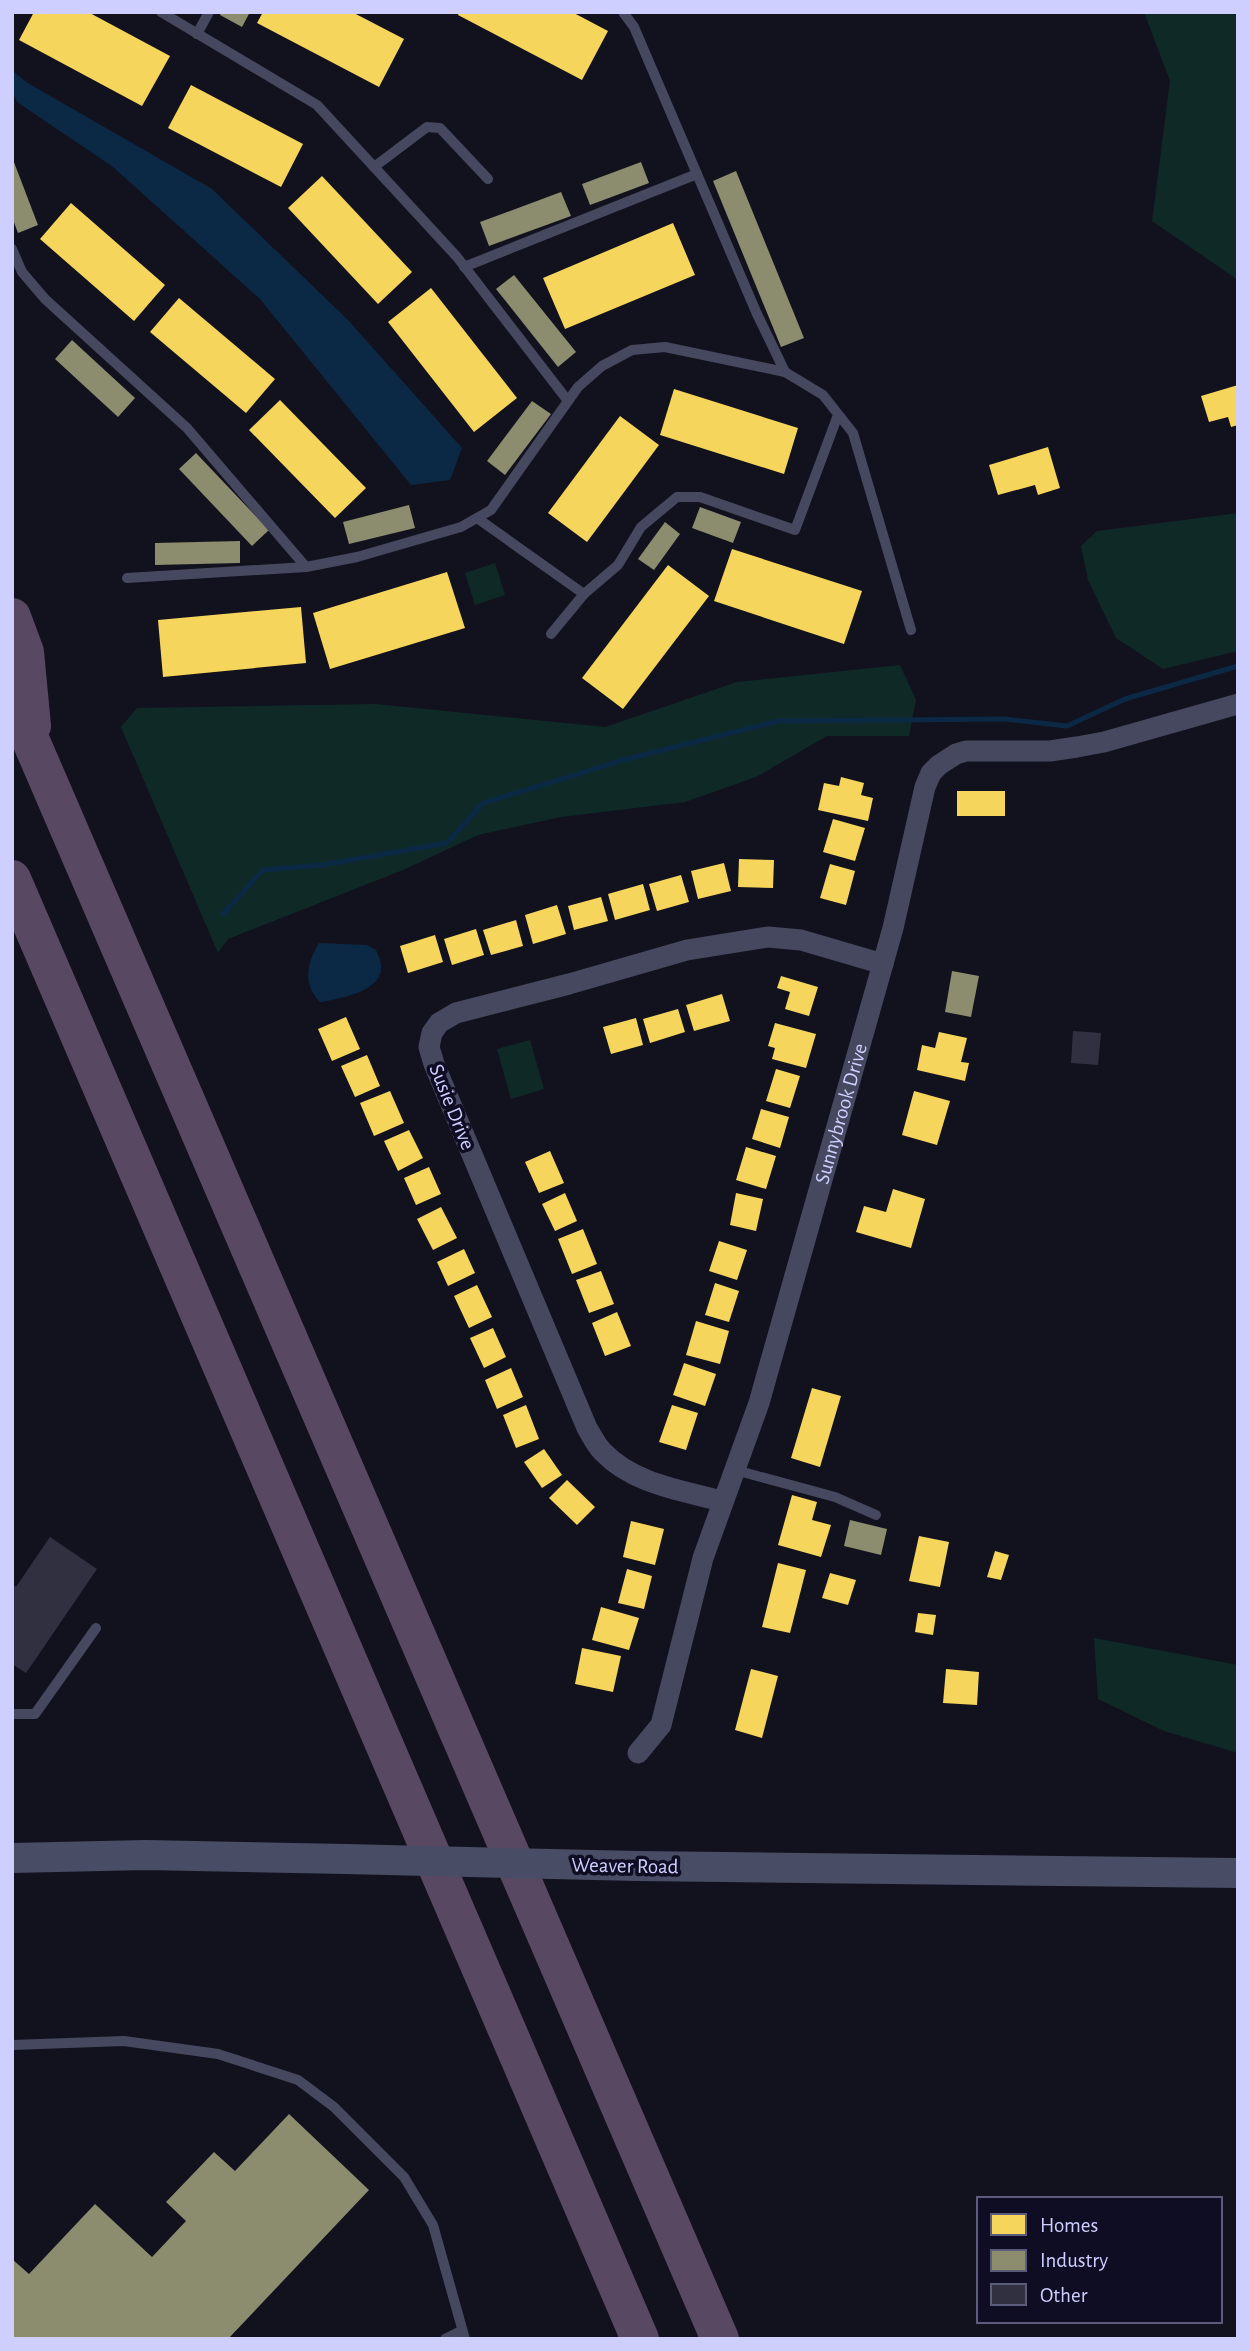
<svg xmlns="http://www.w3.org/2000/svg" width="1250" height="2351" font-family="'Alegreya Sans',sans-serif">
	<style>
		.green { fill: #0f2927 }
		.water { fill: #0b2945 }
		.homes { fill: #f6d55c }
		.industry { fill: #8c8c6e }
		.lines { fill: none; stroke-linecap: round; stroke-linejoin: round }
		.stream { stroke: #0b2945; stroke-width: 5 }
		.building { fill: #303040 }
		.service { stroke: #46485f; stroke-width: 10 }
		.minor { stroke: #46485f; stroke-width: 21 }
		.secondary { stroke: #494c65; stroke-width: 30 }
		.motorway { stroke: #594862; stroke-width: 38 }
		.secondary-bridge { stroke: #494c65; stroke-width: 30 }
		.labels { text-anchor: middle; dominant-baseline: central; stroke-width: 7; stroke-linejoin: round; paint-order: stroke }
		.street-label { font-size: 21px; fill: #cecfff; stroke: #0e0d23 }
	</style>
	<rect width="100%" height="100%" fill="#12121e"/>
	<g class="green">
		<polygon points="1144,12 1238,12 1238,280 1152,221 1170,81"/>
		<polygon points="1238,513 1238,651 1163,669 1116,638 1088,580 1081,546 1097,531"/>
		<polygon points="495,563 505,595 475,605 465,573"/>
		<polygon points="900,665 916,700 909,736 827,736 756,777 685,802 561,817 478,835 403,870 228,939 218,953 121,727 137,708 376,704 605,727 737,682"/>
		<polygon points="530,1040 544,1089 511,1099 497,1049"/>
		<polygon points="1094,1638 1238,1665 1238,1753 1164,1731 1098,1699"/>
	</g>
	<g class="water">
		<polygon points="12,70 26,82 212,189 348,320 462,448 450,480 411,485 260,299 113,167 17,102 12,90"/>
		<path d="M319,943L367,945L376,950C378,955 381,961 381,967C382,992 338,999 320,1002C302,983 307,963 319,943Z"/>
	</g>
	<g class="homes">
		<polygon points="34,12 88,12 170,56 142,106 19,40"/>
		<polygon points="263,12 352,12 404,39 379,87 257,23"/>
		<polygon points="459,12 572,12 608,31 582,80 458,15"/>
		<polygon points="191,85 303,144 281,187 168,128"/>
		<polygon points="322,176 412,272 378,304 288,208"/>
		<polygon points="71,203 165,285 134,321 40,239"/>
		<polygon points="673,223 695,275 565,329 543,278"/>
		<polygon points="431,288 517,398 474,432 388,322"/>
		<polygon points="179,298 275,379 246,413 150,332"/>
		<polygon points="1238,385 1238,425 1231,427 1228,417 1209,422 1201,396"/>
		<polygon points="674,389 798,428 784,474 660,435"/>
		<polygon points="280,400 366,488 335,518 249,430"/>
		<polygon points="620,416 659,445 587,542 548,513"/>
		<polygon points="1048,447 1060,488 1038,495 1035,485 998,495 989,465"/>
		<polygon points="732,549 862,591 844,644 714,601"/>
		<polygon points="668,565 709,596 623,709 582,678"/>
		<polygon points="447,572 465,628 330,669 313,613"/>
		<polygon points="301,607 306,663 163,677 158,620"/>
		<polygon points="841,777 864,783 861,795 873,798 868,821 818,810 824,783 839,786"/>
		<rect x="957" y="791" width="48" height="25"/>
		<polygon points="833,819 865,828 855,861 823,852"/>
		<polygon points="739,859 774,860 773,888 738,887"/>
		<polygon points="724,863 731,891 698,899 691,871"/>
		<polygon points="830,864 855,871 846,905 820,898"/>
		<polygon points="681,875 689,902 657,911 649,884"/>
		<polygon points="643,884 650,910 615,920 608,894"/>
		<polygon points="601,897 608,921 574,930 568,906"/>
		<polygon points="557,905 566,934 533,944 525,915"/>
		<polygon points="516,920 523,946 491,955 483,930"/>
		<polygon points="476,929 484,955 452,965 444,939"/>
		<polygon points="435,935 443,962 408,973 400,946"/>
		<polygon points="781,976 818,987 809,1016 785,1009 790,992 777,988"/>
		<polygon points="722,994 730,1021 694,1031 686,1005"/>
		<polygon points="678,1009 685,1032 650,1043 643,1019"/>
		<polygon points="346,1017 360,1049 332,1061 318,1029"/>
		<polygon points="636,1018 643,1045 611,1054 603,1027"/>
		<polygon points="775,1023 816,1034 806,1068 772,1059 775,1048 768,1046"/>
		<polygon points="939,1032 967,1038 961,1062 969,1063 965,1081 917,1070 922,1045 935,1048"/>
		<polygon points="367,1055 380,1086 355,1097 341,1066"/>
		<polygon points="776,1069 800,1076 790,1108 766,1101"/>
		<polygon points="390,1091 404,1123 374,1136 360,1103"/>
		<polygon points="914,1091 950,1101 937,1145 902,1135"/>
		<polygon points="761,1109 789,1117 780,1148 752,1139"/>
		<polygon points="409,1130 423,1158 398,1171 384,1141"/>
		<polygon points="746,1147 776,1156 766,1189 736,1180"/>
		<polygon points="550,1151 564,1183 539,1193 525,1162"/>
		<polygon points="429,1167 441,1194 416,1205 404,1178"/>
		<polygon points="893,1189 925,1199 911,1248 856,1232 864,1206 886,1212"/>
		<polygon points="565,1193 577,1221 555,1231 542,1204"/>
		<polygon points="736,1193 763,1199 756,1231 730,1225"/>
		<polygon points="441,1207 457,1238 433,1250 417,1219"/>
		<polygon points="583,1229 597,1264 572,1274 558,1239"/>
		<polygon points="719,1241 747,1250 737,1280 709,1271"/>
		<polygon points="464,1249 475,1273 448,1286 437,1262"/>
		<polygon points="601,1271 614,1304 589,1313 576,1280"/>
		<polygon points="715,1283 739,1291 729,1322 705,1315"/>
		<polygon points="477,1285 492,1317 469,1328 454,1296"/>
		<polygon points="617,1312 631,1346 605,1356 592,1323"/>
		<polygon points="696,1321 729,1331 720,1364 686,1355"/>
		<polygon points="493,1328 506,1357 484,1368 470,1338"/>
		<polygon points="684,1363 716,1374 705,1406 673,1395"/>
		<polygon points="511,1368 523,1397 497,1409 485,1380"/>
		<polygon points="812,1388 841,1396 820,1467 791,1458"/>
		<polygon points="526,1405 539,1439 516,1448 503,1415"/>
		<polygon points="672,1405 698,1413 686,1450 659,1442"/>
		<polygon points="544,1449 562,1475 542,1488 524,1462"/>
		<polygon points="567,1480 595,1507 577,1525 549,1498"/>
		<polygon points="792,1495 817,1502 812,1520 831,1525 821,1557 778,1545"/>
		<polygon points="631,1521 664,1529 655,1565 623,1557"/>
		<polygon points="919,1536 949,1542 940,1587 909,1581"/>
		<polygon points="995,1551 1009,1555 1001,1580 987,1577"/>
		<polygon points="778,1563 806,1570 790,1633 762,1627"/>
		<polygon points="627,1569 652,1576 644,1609 618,1603"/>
		<polygon points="830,1573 856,1580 848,1605 822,1598"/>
		<polygon points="601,1607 639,1618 629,1650 592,1640"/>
		<polygon points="918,1613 936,1615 933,1635 915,1632"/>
		<polygon points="582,1648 621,1656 613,1692 575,1684"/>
		<polygon points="751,1669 778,1676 762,1738 735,1730"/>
		<polygon points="946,1669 979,1672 977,1705 943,1703"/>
	</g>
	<g class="industry">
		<polygon points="221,12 250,12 242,27 220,15"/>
		<polygon points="12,157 38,225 18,233 12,217"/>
		<polygon points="641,162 649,183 590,205 582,184"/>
		<polygon points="736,171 804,338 781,347 713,181"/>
		<polygon points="561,192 571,216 489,246 480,222"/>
		<polygon points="514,275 576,352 558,367 496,289"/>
		<polygon points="72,340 135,398 118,417 55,359"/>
		<polygon points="532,401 551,414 505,475 487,461"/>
		<polygon points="196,453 269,530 252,546 179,469"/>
		<polygon points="409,505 415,528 349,544 343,522"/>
		<polygon points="700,507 741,522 733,543 692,528"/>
		<polygon points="665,522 680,534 654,570 638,559"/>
		<polygon points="240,541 240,563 155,565 155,543"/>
		<polygon points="952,971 979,976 971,1017 945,1012"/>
		<polygon points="850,1520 887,1529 881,1555 844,1546"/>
		<polygon points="289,2114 369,2190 228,2339 12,2339 12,2259 29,2274 95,2204 152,2257 186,2221 166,2202 214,2152 235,2171"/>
	</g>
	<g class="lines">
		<polyline class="stream" points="223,914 263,870 322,865 447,843 483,803 627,759 778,721 1004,719 1067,726 1125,699 1238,666"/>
	</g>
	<g class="building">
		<polygon points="1073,1031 1101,1033 1098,1065 1071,1063"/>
		<polygon points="50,1537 97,1569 26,1673 12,1664 12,1584 16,1587"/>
	</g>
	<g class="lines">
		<g class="service">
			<polyline points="161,12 317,105 457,257 568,401"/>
			<polyline points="623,12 634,27 757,314 785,372 823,395 853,433 911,630"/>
			<polyline points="197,34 209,12"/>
			<polyline points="374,167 427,127 440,128 488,179"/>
			<polyline points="12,249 22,272 45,299 187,428 306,567"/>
			<polyline points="464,267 697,174"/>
			<polyline points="477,518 584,594"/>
			<polyline points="127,578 306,567 357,557 461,527 491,510 578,387 602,366 632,350 665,347 785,372"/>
			<polyline points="551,634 584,594 618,565 641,527 677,497 700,497 795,530 838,415"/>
			<polyline points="735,1470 835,1497 876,1515"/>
			<polyline points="12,1714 35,1714 96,1628"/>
			<polyline points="12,2045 124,2041 218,2054 298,2080 334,2107 404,2177 433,2225 465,2339"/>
			<polyline points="445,2339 461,2331"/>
		</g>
		<g class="minor">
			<path d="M721,1501C680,1490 633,1484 602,1451C596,1445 592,1436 587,1428L434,1064L429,1047L432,1033L439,1023L456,1013L569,984L687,950L768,937L801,940L883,964"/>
			<path id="s1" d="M638,1753L661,1725L703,1558L759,1403L893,928L925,787L931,773L939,765L956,754L966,751H1050L1077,747L1104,742L1238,704"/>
		</g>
		<g class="secondary">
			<polyline points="12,1858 146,1855 346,1859"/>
			<polyline points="638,1866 1238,1873"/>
		</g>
		<g class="motorway">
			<polyline points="12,617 25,652 32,726"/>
			<polyline points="12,697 720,2339"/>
			<polyline points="12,879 640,2339"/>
		</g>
		<polyline class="secondary-bridge" points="346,1859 638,1866"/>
	</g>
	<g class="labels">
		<g class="street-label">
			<text transform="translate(452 1107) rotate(68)">Susie Drive</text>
			<text stroke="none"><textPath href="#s1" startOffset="674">Sunnybrook Drive</textPath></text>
			<text transform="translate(625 1866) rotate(1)">Weaver Road</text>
		</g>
	</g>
	<rect width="1250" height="2351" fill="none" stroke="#cecfff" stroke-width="28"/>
	<rect x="977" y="2197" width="245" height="126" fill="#0e0d23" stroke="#5b5b7b" stroke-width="2"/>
	<rect x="991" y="2214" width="35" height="21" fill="#f6d55c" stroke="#5b5b7b" stroke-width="2"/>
	<text x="1040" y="2232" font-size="21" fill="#cecfff">Homes</text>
	<rect x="991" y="2250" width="35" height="21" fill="#8c8c6e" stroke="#5b5b7b" stroke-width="2"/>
	<text x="1040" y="2267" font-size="21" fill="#cecfff">Industry</text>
	<rect x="991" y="2284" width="35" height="21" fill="#303040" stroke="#5b5b7b" stroke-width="2"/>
	<text x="1040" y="2302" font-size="21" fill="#cecfff">Other</text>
</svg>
